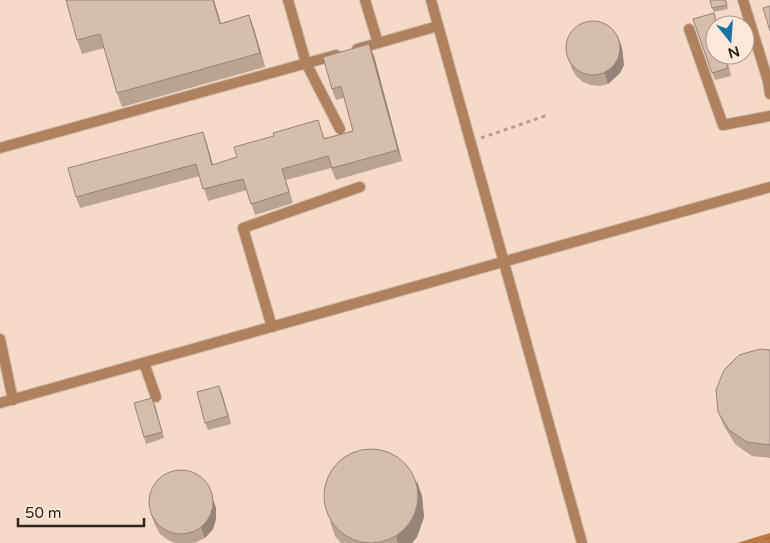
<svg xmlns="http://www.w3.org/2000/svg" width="770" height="543" font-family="'Varela Round',sans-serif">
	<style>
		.water { fill: url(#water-ripples) }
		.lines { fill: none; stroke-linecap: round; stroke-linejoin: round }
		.service-casing { stroke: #d0b9a8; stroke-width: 12 }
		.path { stroke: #b4a090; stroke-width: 3; stroke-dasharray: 4 4; stroke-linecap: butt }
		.service { stroke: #af815e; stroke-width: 10 }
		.wall { fill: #b9a393 }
		.shaded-wall { fill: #968478 }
		.building { fill: #d7bdab; stroke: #968478 }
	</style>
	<defs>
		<pattern id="water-ripples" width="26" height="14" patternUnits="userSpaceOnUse" patternTransform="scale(1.25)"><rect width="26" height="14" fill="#bc7b46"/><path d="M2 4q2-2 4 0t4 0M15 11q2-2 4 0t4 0" fill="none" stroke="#99653a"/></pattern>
	</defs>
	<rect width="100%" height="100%" fill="#f4dac7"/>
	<polygon class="water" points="770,533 770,543 737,543"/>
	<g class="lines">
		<defs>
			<g id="service">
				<polyline points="288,0 306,63 340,129"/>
				<polyline points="365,0 378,43"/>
				<polyline points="431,0 582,543"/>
				<polyline points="743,0 768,81"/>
				<polyline points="689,29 723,125 770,116"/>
				<polyline points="357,49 438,26"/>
				<polyline points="770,80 768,81 770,94"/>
				<polyline points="0,148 336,55"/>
				<polyline points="272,327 243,228 360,187"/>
				<polyline points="0,339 13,400"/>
				<polyline points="144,363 156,397"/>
				<polyline points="0,403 770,187"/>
			</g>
		</defs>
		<use href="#service" class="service-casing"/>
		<polyline class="path" points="481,138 548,115"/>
		<use href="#service" class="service"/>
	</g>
	<g class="wall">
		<polygon points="66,0 221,23 249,15 254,29 265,67 122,107 117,93 104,48 82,54 77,40"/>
		<polygon points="726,0 728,9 714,12 712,8"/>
		<polygon points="714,13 718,25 715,25 726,55 731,76 715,80 693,19"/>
		<polygon points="618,37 622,48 624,65 620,73 608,84 600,86 591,85 583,82 577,77 572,69 568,58"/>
		<polygon points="374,56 402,161 336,180 331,168 286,180 293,203 255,215 247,190 208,201 200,176 80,208 76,197 207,144 213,165 237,157 274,136 318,120 324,138 353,131 344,98 336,100 332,89"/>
		<polygon points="770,350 770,458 752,456 735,444 724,426 718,412"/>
		<polygon points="219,386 231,424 208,430 205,423"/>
		<polygon points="155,404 164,438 146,444 144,437"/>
		<polygon points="422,496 424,517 417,537 412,543 341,543 335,536 330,521"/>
		<polygon points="212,497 216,508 216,519 213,529 205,538 194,543 175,543 168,540 160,534 155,525 151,514"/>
	</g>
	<g class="shaded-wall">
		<polygon points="213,0 214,0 225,37 220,24"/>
		<polygon points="249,15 254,29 265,67 260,53"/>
		<polygon points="618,37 622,48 624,65 620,73 608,84 604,72"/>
		<polygon points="369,44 374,56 402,161 398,150"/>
		<polygon points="203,132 207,144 216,177 212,165"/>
		<polygon points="219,386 222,393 231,424 228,416"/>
		<polygon points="417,481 422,496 424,517 417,537 412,543 398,543 396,538"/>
		<polygon points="212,497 216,508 216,519 213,529 205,538 201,527"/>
	</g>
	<g class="building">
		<polygon points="66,0 213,0 220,24 249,15 260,53 117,93 100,34 77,40"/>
		<polygon points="710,0 725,0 727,5 712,8"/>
		<polygon points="770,6 770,31 763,8"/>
		<polygon points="714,13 717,25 715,25 715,55 725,55 728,68 712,73 693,19"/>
		<circle cx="593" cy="48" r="27"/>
		<polygon points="369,44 398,150 332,168 328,156 282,169 289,192 251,204 243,179 203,189 196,164 76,197 68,168 203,132 212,165 237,157 234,147 274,136 273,133 318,120 324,139 353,131 341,86 332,89 323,57"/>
		<polygon points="760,349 770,350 770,444 769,445 747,442 729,430 718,412 716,390 724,370 739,355"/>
		<polygon points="219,386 228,416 205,423 197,392"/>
		<polygon points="152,398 162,432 144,437 134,403"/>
		<circle cx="371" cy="496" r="47"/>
		<circle cx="181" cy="502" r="32"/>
	</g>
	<g transform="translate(730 40) rotate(163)"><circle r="24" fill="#fee8d9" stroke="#aa9a8d"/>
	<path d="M0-4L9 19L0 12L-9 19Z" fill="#1a72a1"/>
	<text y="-8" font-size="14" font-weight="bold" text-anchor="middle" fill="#2d241c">N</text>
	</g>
	<path d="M18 518v8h126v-8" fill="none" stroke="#2d241c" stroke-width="2.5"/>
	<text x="25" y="518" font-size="15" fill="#2d241c" stroke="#fee8d9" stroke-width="4" paint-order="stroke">50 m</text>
</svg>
